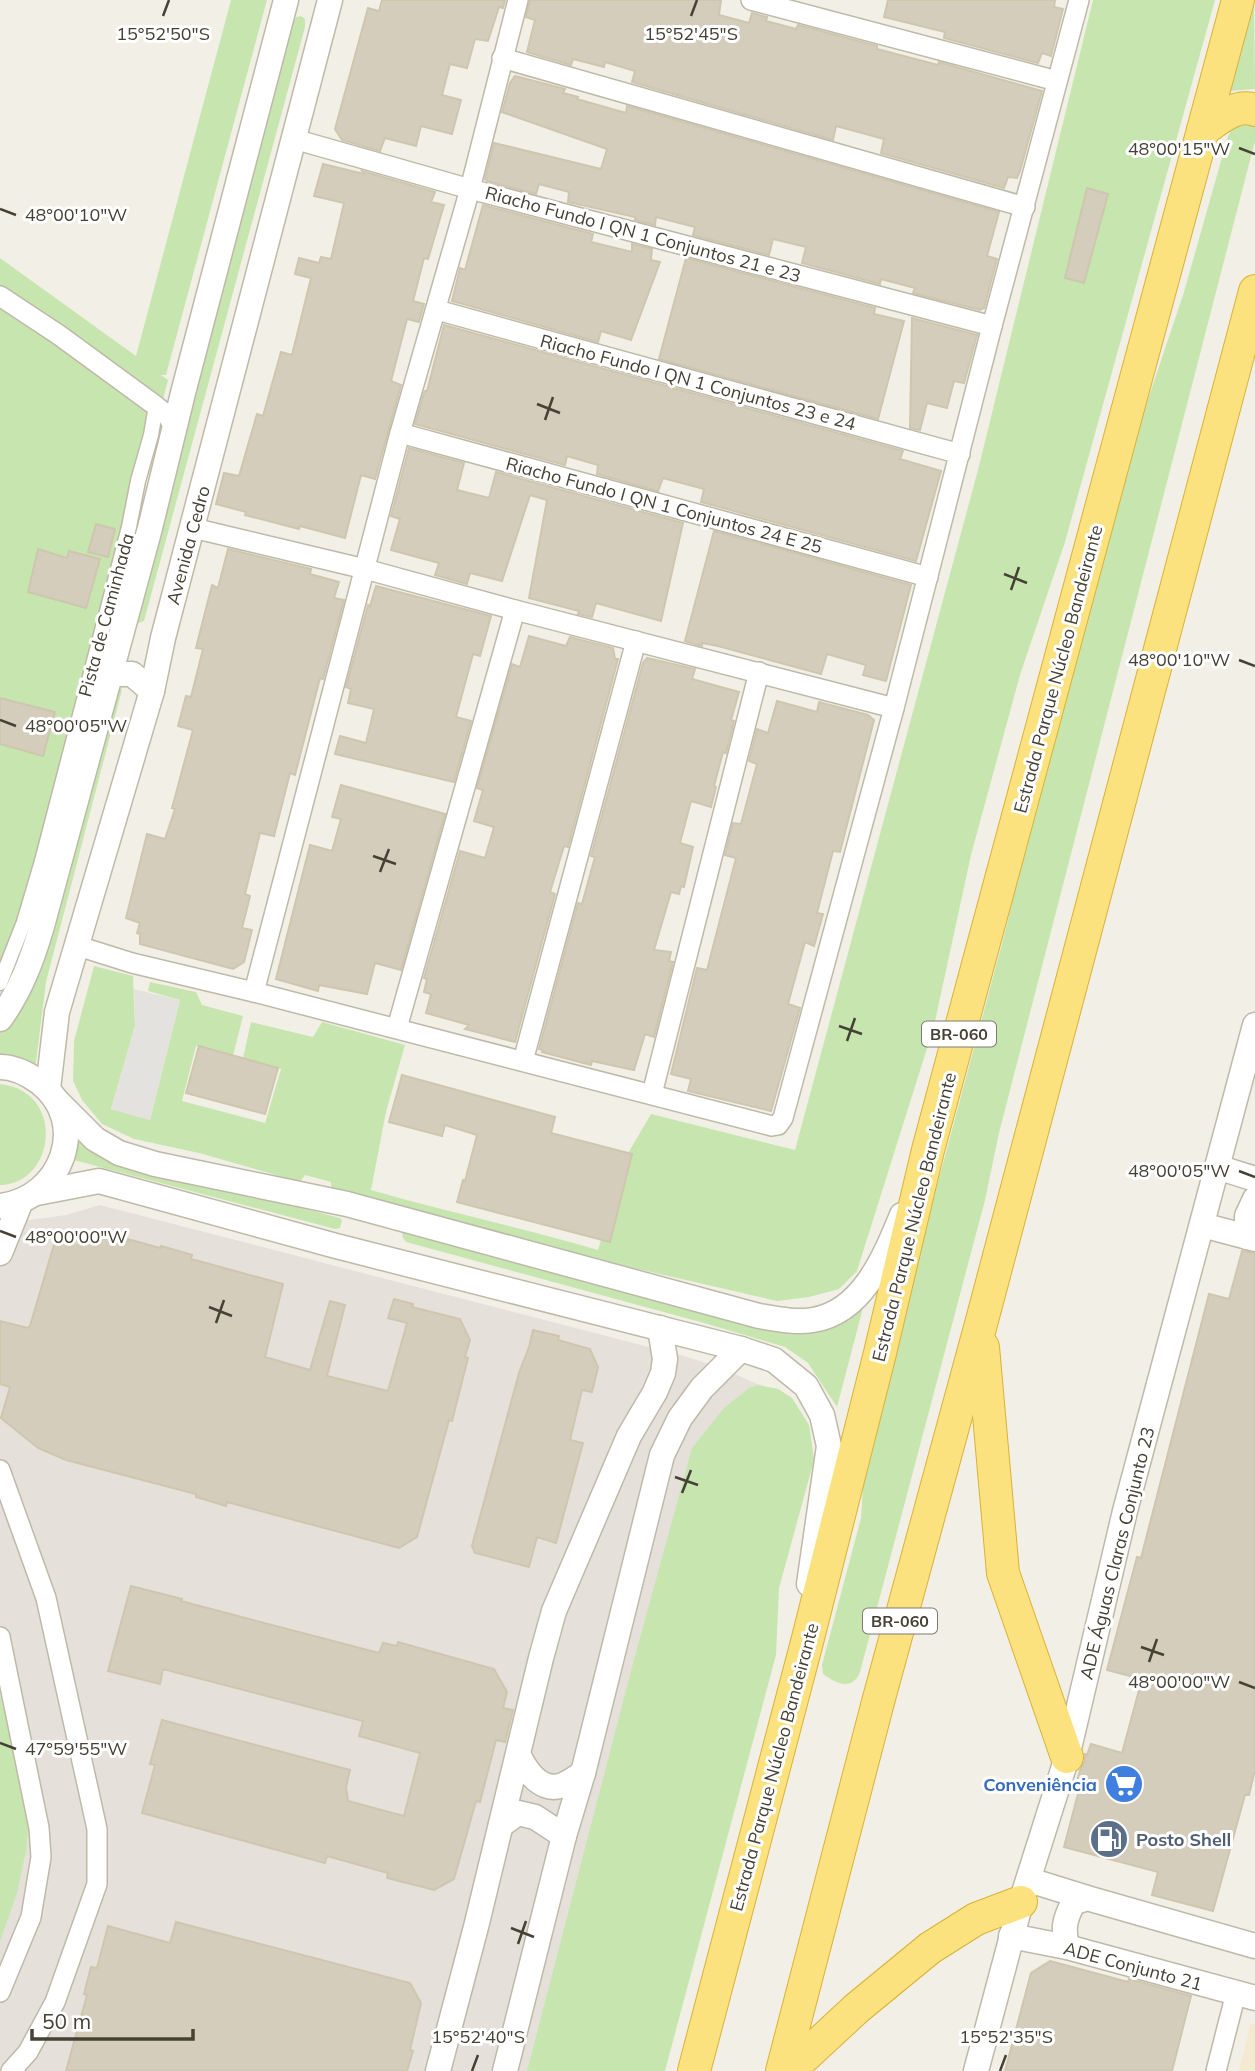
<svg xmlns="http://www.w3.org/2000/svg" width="1255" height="2071" font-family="Mulish,sans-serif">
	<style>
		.commercial { fill: #f4e9d1 }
		.industrial { fill: #e5e1da }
		.green { fill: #c7e6af }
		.parking { fill: #e3e2de }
		.building { fill: #d4cdbb; stroke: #cec6af; stroke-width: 2 }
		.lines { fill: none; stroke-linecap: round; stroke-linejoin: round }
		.pedestrian-casing { stroke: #beb9a8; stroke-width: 17 }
		.minor-casing { stroke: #beb9a8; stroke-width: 22 }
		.tertiary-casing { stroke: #beb9a8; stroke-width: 27 }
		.trunk-casing { stroke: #dab138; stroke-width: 34 }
		.pedestrian { stroke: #fff; stroke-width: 14 }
		.minor { stroke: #fff; stroke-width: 19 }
		.tertiary { stroke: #fff; stroke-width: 24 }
		.trunk { stroke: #fce27e; stroke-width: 32 }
		.ticks { fill: none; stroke: #454135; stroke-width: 2.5 }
		.labels { text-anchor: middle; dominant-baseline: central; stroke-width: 6; stroke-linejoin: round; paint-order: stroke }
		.shield { fill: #fff; stroke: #7d7a72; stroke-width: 2 }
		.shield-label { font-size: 16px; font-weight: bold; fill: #454135 }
		.street-label { font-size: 18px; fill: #454135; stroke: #fff }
		.shop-label { font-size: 18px; font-weight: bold; fill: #366cbe; stroke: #fff; text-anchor: end }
		.service-label { font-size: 18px; font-weight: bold; fill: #4e5e75; stroke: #fff; text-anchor: start }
		.ticks-label { font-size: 18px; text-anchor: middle; fill: #454135; stroke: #fff; stroke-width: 6; stroke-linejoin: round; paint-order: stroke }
	</style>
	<rect width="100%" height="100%" fill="#f2f0e6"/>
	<polygon class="commercial" points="1251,2023 1255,2024 1255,2071 1239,2071"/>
	<polygon class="industrial" points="100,1205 684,1356 719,1367 762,1386 778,1389 792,1398 809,1425 814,1460 778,1591 662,2071 0,2071 0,1224 66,1215"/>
	<g class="green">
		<polygon points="231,0 267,0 166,375 161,375 168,380 42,861 0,983 0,258 136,356"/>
		<path d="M1093,0H1215L1065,542L1020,675L971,855L934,1026L857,1271L839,1289L809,1297L777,1301L551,1249L331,1192V1182L305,1175L300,1182L199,1153L134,1139L102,1124L82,1100L73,1081L74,1041L94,966L133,976L135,1026L111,1109L150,1120L180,1000L148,991L150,982L196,992L202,1005L243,1016L233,1056L196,1046L182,1101L265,1123L281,1069L243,1058L251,1022L313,1037L322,1022L405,1045L386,1112L371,1190C447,1212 523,1228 598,1250L624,1160L651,1114L795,1150L979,466Z"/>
		<polygon points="1254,0 1255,89 1230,91"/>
		<polygon points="301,16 305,19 305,27 144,621 136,624 133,616 293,22 296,17"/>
		<path d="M1243,122H1252L1255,127V141L999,1133L985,1200L860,1672C853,1691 836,1684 823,1674L822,1665L861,1518L865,1454L1003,940L1039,791L1129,456L1184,292L1228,136L1233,127Z"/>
		<polygon points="120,686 122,690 46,982 35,1070 0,1056 0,1032 28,989"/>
		<path d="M0,1084C66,1091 56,1184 0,1185Z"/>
		<polygon points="72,1126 161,1171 340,1218 342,1220 340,1228 335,1229 70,1159"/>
		<polygon points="404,1229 735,1317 864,1304 837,1407 808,1363 785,1347 704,1323 406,1242 403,1238 402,1233"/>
		<polygon points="759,1385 778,1389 792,1398 809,1425 814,1460 779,1588 776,1655 665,2071 527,2071 632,1667 692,1448 724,1408 749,1388"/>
		<polygon points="0,1695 29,1818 26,1851 17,1893 0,1941"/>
	</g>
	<polygon class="parking" points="134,989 180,1000 150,1120 111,1109 135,1026"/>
	<g class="building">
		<polygon points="382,0 505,0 503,8 499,7 488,41 475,39 467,68 450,64 442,95 461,100 452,134 421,126 416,146 385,138 380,151 342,140 335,129 368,8 379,11"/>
		<polygon points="530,0 721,0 719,15 749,23 752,13 767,17 766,21 796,29 798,25 877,46 877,49 938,65 939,62 1042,91 1020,171 1017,178 1008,177 1004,188 881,153 884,139 836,126 833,140 632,82 635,71 605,62 604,67 573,59 571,65 527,52 535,20 526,17"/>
		<polygon points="888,0 1055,0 1054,7 1063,9 1051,56 1042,53 1038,63 944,38 945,32 884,17"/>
		<polygon points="515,76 565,89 563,93 578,97 577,99 626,113 627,106 999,212 987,256 997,259 984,308 980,310 913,293 915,288 881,279 880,284 802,263 806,247 773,239 769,255 693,235 695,227 656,217 655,225 635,220 635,217 568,202 569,192 539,184 536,194 487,181 485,179 494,143 601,169 607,149 502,112 510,83"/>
		<polygon points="323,164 364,174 362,171 435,192 431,202 444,205 428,259 424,258 413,301 424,304 419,322 407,319 391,381 401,385 375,479 361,475 345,538 300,526 299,529 245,515 246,512 216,504 224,473 239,476 257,414 263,416 281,352 292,355 311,278 295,274 299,258 319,263 321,257 331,259 344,203 314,196"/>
		<polygon points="1087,188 1108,194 1084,283 1065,278"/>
		<polygon points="483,205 593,234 591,242 632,252 632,244 652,249 651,260 660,262 631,340 601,331 598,342 452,301 460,268 465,270"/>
		<polygon points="686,258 875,308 874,314 904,321 878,419 659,359"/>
		<polygon points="912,318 977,335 964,383 954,381 947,408 927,403 920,430 910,428"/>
		<polygon points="444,325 903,451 900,459 941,471 916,561 701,502 704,489 663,478 658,491 597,474 598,465 567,456 565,465 415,424 424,393 425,391 427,391"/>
		<polygon points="409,448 464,463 457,490 489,498 496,472 683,523 661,621 596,603 592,617 578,614 579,611 529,598 547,500 530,495 502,581 470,573 467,584 435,575 439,563 391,550 400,519 391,516"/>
		<polygon points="96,524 115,529 108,557 88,552"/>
		<polygon points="714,531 911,585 886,681 863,675 866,665 827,654 821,674 718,646 702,643 702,646 685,641"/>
		<polygon points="38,549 67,558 69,551 100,559 86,608 28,592"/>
		<polygon points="228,549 311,569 310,574 339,582 334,598 344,600 323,679 320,678 295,775 290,773 274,836 260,833 245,894 250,896 242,928 252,930 244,962 233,969 140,944 140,934 137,933 140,923 126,918 147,834 165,839 175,809 172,808 193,730 178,726 186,696 191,697 203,649 196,648 212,585 218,588"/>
		<polygon points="376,586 491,616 480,656 473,654 456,717 471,721 454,782 335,754 340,736 366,743 374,709 348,703 351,689 346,687 368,605 370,606"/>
		<polygon points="529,636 566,646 570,637 585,641 613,648 615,659 618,659 568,847 564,846 550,892 555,894 515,1042 465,1029 469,1025 426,1013 431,994 424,992 427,979 424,978 460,851 485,858 494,827 474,821 483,790 477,788 512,664 520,667"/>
		<polygon points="647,658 695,669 692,679 739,692 731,720 734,721 726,753 723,752 714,786 716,787 711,807 691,801 680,843 693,847 684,887 681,886 679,894 671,892 654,950 671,952 669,961 673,962 654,1037 645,1034 634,1070 592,1061 591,1065 542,1052 543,1050 539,1049 578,903 582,904 595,857 591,856 643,663"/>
		<polygon points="0,698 55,712 43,756 0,744"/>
		<polygon points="777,701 817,712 819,702 868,715 874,720 840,852 833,851 817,913 823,914 814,946 805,942 788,1004 800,1008 771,1111 688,1091 691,1079 671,1074 697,968 707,970 736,858 725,855 733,823 741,824 757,764 749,761 757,729 768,733"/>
		<polygon points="341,785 445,814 401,970 375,963 367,994 319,985 318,991 276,979 310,845 332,851 341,819 332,817"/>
		<polygon points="199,1046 278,1068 265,1114 186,1093"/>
		<polygon points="402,1075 555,1117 551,1133 632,1154 610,1242 457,1202 463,1180 465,1181 477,1135 445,1125 442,1136 389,1122"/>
		<polygon points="58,1231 128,1242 128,1239 160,1248 161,1246 192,1255 191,1259 283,1284 265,1357 310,1370 330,1301 345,1305 327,1376 388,1391 407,1323 388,1318 394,1299 413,1304 412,1307 460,1319 470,1340 465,1357 468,1358 452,1421 449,1420 417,1537 399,1548 227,1502 226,1506 196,1497 196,1494 66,1460 38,1448 1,1418 10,1387 0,1384 0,1321 28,1328 30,1326"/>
		<polygon points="1242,1251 1255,1253 1255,1770 1249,1795 1245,1795 1213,1911 1152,1895 1158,1872 1064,1847 1079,1790 1075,1789 1080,1770 1085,1761 1085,1754 1087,1755 1091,1744 1122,1753 1142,1679 1107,1670 1137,1557 1141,1558 1209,1294 1229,1299"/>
		<polygon points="533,1330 559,1336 558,1340 590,1349 598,1367 592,1392 582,1390 570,1440 583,1443 556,1543 537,1537 529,1567 475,1553 472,1546 519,1373 529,1347"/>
		<polygon points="131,1586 182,1599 181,1601 379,1653 383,1643 397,1646 398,1642 494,1669 507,1692 503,1708 513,1710 505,1742 496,1740 480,1802 476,1801 454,1879 434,1890 387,1878 388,1873 327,1856 325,1863 142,1813 155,1765 150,1764 162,1720 350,1770 346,1787 348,1801 404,1816 420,1753 359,1736 363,1721 163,1669 160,1684 108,1671"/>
		<polygon points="176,1922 410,1983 421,2003 410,2050 413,2051 407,2071 66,2071 87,1995 84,1994 91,1967 97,1968 108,1926 170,1943"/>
		<polygon points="1050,1961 1128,1982 1129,1979 1191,1996 1172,2071 1005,2071 1031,1973"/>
	</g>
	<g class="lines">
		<defs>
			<polyline id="pedestrian" points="0,983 24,922 42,861 129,527 138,481 151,435 156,406"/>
			<g id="minor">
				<polyline points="751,0 1057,81"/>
				<polyline points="502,58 1025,207"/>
				<polyline points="294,139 470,189 992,326"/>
				<polyline points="0,296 59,335 156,406 167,415 174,427"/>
				<polyline points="437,310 960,454"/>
				<polyline points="400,433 928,577"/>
				<polyline points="193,528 365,569 515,610 894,708"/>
				<polyline points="78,946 132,963 254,992 772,1126 778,1125 783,1118 894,708 992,326 1079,0"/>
				<polyline points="254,992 400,433 470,189 518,0"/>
				<polyline points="397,1028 515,610"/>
				<polyline points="523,1061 636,641"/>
				<polyline points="652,1094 759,672"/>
				<polyline points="0,1470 46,1598 97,1829 97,1884 55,2002 28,2052 11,2071"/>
				<polyline points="0,1637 39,1828 41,1857 31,1917 0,1992"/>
				<polyline points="1216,2071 1236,1993"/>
			</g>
			<g id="tertiary">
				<polyline points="111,674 132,674 152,691"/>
				<path d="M0,1019C21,990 32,960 42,926L150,528L183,393L286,0"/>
				<path d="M0,1067C15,1067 28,1074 39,1082C91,1122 62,1199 0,1206"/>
				<polyline points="48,1089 57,1012 152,691 163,638 330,0"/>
				<path d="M55,1099L95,1139L119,1153L155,1164L347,1204L759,1316C777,1319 795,1323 813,1320C863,1312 885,1256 902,1215"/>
				<polyline points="1217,1167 1255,1179"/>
				<polyline points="37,1193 99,1181 336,1246 741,1349 774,1360 806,1386 822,1415 829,1446 809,1584"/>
				<polyline points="1202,1225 1255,1239"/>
				<polyline points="1247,1237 1247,1216 1255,1199"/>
				<polyline points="0,1253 21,1201"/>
				<path d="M519,1756C527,1772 542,1793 563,1785C570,1782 577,1777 583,1773"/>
				<polyline points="501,1825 518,1813 535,1817 564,1836"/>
				<polyline points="1029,1880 1087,1898 1255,1946"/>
				<polyline points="1011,1936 1067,1947 1255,1998"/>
				<path d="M1067,1947C1063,1928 1064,1921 1073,1903L1087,1898"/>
				<polyline points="438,2071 477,1923 541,1658 554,1611 629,1436 655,1392 663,1373 665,1359 660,1328"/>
				<polyline points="505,2071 564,1836 583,1773 662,1455 680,1418 702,1388 741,1349"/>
				<polyline points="976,2071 1021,1902 1067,1757 1125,1511 1255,1025"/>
			</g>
			<g id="trunk">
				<path d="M1203,130C1219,119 1236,103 1255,110"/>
				<polyline points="983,1347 1003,1573 1067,1757"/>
				<polyline points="694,2071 807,1642 880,1353 928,1150 1238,0"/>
				<polyline points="782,2071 878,1702 981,1324 1255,291"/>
				<polyline points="789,2071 857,2008 930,1948 976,1919 1021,1902"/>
			</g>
		</defs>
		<use href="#pedestrian" class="pedestrian-casing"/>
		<use href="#minor" class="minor-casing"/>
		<use href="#tertiary" class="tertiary-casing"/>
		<use href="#trunk" class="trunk-casing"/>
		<use href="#pedestrian" class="pedestrian"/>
		<use href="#minor" class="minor"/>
		<use href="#tertiary" class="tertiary"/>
		<use href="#trunk" class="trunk"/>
	</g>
	<path class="ticks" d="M163,16L169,0M691,16L697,0M1239,148L1255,154M0,209L16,215M537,404L560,413M545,420L553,397M1004,574L1027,583M1011,590L1019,567M1239,660L1255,666M0,720L16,726M373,856L396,864M380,872L389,849M839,1026L862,1034M847,1041L855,1018M1239,1171L1255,1177M0,1231L16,1237M209,1307L232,1316M216,1323L224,1300M675,1477L698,1485M682,1493L691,1470M1141,1647L1164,1655M1149,1662L1157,1639M1239,1682L1255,1688M0,1743L16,1749M511,1928L534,1937M518,1944L526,1921M472,2071L478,2055M1000,2071L1006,2055"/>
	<defs>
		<symbol id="supermarket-disc" viewBox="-11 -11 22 22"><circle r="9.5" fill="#3f7fe0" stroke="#fff"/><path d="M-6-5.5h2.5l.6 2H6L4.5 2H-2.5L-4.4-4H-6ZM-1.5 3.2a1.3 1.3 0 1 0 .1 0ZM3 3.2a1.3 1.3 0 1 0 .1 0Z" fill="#fff"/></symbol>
		<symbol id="fuel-disc" viewBox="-11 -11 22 22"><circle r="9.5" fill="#5c6f8a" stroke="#fff"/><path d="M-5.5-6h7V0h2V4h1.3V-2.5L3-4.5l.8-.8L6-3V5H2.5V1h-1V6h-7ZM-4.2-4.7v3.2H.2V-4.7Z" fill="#fff"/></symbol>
	</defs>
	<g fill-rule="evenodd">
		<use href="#supermarket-disc" x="1102" y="1762" width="44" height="44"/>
		<use href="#fuel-disc" x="1087" y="1817" width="44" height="44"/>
	</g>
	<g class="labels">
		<g class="shield">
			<rect x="922" y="1021.5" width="74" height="25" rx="5"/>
			<rect x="863" y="1608.5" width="74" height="25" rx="5"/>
		</g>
		<g class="shield-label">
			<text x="959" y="1034">BR-060</text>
			<text x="900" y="1621">BR-060</text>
		</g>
		<g class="street-label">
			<text transform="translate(643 234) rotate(15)">Riacho Fundo I QN 1 Conjuntos 21 e 23</text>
			<text transform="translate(698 382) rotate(15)">Riacho Fundo I QN 1 Conjuntos 23 e 24</text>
			<text transform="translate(664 505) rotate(15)">Riacho Fundo I QN 1 Conjuntos 24 E 25</text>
			<text transform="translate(188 545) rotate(-75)">Avenida Cedro</text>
			<text transform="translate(106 615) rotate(-75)">Pista de Caminhada</text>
			<text transform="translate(1058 669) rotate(-75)">Estrada Parque Núcleo Bandeirante</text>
			<text transform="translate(914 1217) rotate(-76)">Estrada Parque Núcleo Bandeirante</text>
			<text transform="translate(1117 1553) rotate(-76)">ADE Águas Claras Conjunto 23</text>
			<text transform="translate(774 1767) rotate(-75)">Estrada Parque Núcleo Bandeirante</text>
			<text transform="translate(1133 1966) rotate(15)">ADE Conjunto 21</text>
		</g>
		<g class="shop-label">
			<text x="1097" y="1784">Conveniência</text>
		</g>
		<g class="service-label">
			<text x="1136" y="1839">Posto Shell</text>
		</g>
	</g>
	<g class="ticks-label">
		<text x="163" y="40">15°52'50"S</text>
		<text x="691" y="40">15°52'45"S</text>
		<text x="1179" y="155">48°00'15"W</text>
		<text x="76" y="221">48°00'10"W</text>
		<text x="1179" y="666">48°00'10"W</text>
		<text x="76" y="732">48°00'05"W</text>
		<text x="1179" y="1177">48°00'05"W</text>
		<text x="76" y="1243">48°00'00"W</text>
		<text x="1179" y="1688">48°00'00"W</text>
		<text x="76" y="1755">47°59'55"W</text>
		<text x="478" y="2043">15°52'40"S</text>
		<text x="1006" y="2043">15°52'35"S</text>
	</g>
	<path d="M32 2029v10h161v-10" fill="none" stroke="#454135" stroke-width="3.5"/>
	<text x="42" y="2029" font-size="21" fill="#454135" stroke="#ffffff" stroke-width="5" paint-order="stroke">50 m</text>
</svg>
